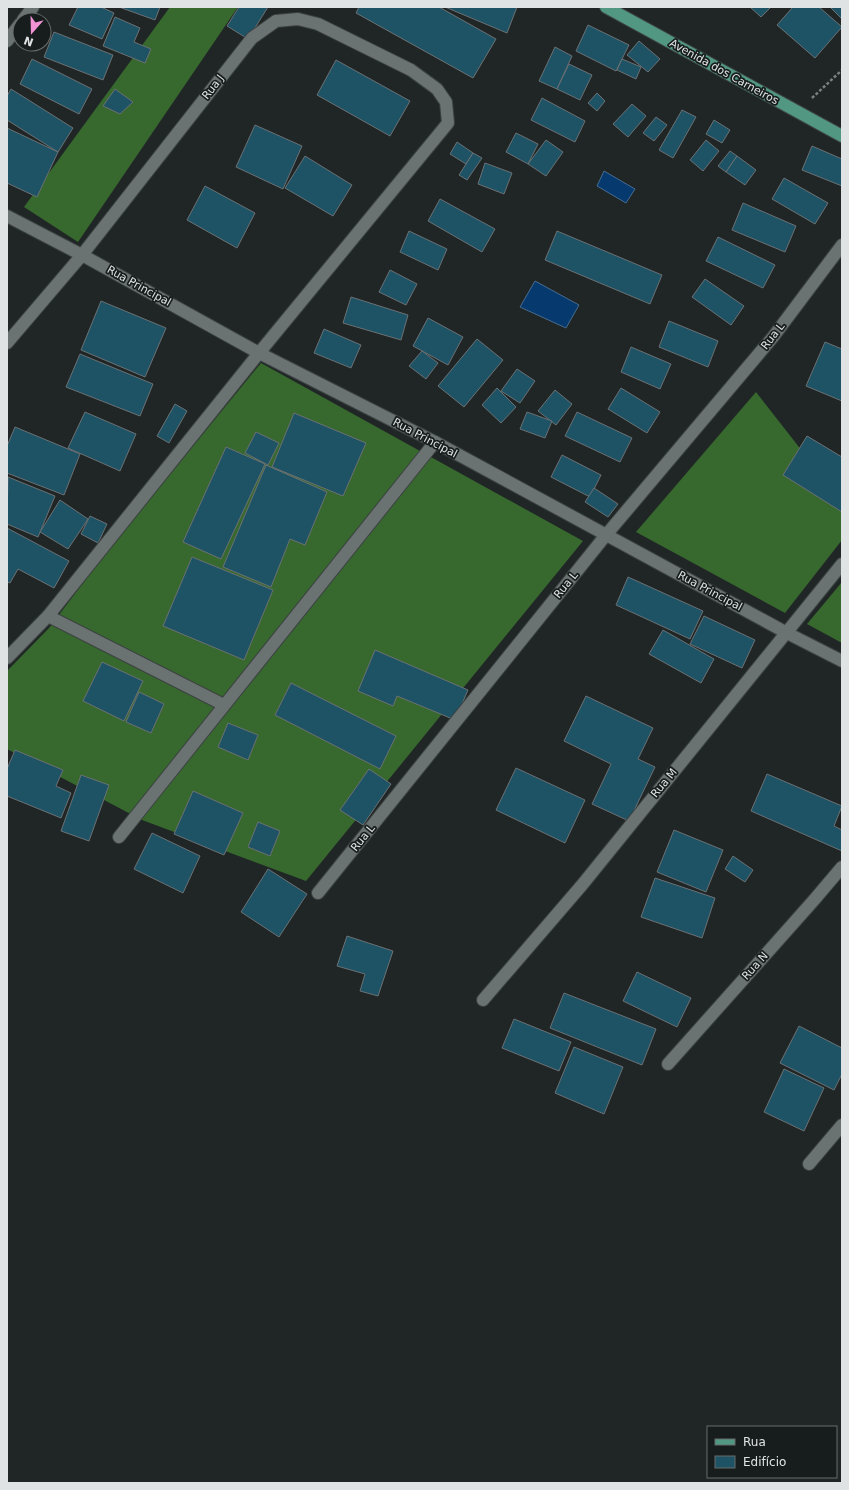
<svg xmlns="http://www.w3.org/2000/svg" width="849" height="1490" font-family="'DejaVu Sans',sans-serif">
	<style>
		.forest { fill: #37682e }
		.water { fill: #06396d; stroke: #476c90 }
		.building { fill: #1e5265; stroke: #6b7174 }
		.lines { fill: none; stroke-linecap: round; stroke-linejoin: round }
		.minor-casing { stroke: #3c4242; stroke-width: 14 }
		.major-casing { stroke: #3c4242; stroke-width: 14 }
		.path { stroke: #7a8080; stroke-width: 2.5; stroke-dasharray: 3 2; stroke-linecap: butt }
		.minor { stroke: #6b7272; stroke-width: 12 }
		.major { stroke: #529782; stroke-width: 12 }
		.labels { text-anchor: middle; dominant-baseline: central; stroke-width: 3.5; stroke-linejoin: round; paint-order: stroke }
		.street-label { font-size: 11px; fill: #dfe3e3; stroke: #171d1d }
	</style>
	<rect width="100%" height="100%" fill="#202626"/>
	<g class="forest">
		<polygon points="170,7 238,7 78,242 24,207"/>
		<polygon points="261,363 583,541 306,881 142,820 7,749 7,671 49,628 108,550"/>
		<polygon points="756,392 842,502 842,540 785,613 636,532"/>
		<polygon points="842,582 842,643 807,624"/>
	</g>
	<g class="water">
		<polygon points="604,171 635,189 626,203 597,186"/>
		<polygon points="535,281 579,305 566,328 520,307"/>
	</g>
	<g class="building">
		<polygon points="78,7 101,7 114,13 102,39 69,25"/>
		<polygon points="119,7 160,7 155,20"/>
		<polygon points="239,7 268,7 248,39 227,26"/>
		<polygon points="359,7 439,7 496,39 473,78 356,13"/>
		<polygon points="445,7 517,7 507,33"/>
		<polygon points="750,7 771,7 761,17"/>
		<polygon points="793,7 819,7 842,27 815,58 777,25"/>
		<polygon points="830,7 842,7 842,19"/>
		<polygon points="115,17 140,28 134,42 151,49 145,63 103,46"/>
		<polygon points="588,25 629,45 616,71 576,51"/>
		<polygon points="54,32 113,55 103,80 44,57"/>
		<polygon points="639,41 660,59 648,72 627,55"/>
		<polygon points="555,47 572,56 557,89 539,81"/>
		<polygon points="32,59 92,89 79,114 20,84"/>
		<polygon points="622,59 641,67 636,79 617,70"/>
		<polygon points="336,60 410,101 390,136 317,95"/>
		<polygon points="569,64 592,75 580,100 557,89"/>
		<polygon points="11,89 73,128 58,152 7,120 7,96"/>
		<polygon points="115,89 133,102 120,114 103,106"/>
		<polygon points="597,93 605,101 597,111 588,103"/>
		<polygon points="542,98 585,121 575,142 531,120"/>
		<polygon points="632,104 646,116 628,137 613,124"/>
		<polygon points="682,110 696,117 673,158 659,150"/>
		<polygon points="656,117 667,125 654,141 643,133"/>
		<polygon points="714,120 730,130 722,143 706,134"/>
		<polygon points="255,125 302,146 283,189 236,167"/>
		<polygon points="7,128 58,152 37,197 7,183"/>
		<polygon points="516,133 538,144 528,164 506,152"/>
		<polygon points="546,140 563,152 546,176 528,164"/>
		<polygon points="706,140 719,151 703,171 690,160"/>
		<polygon points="457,142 473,153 466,164 450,154"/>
		<polygon points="812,146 842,159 842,186 802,170"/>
		<polygon points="730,151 737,156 726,172 718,166"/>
		<polygon points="473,153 482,158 467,180 459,175"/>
		<polygon points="305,156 352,185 333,216 285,188"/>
		<polygon points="737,156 756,170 745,185 726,172"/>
		<polygon points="485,163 512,173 504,194 478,184"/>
		<polygon points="784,178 828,203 815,224 772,199"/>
		<polygon points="205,186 255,213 237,248 187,220"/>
		<polygon points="440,199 495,229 482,252 428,221"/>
		<polygon points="743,203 796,226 785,252 732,230"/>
		<polygon points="409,231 447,249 438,270 400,252"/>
		<polygon points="557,231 662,275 650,304 545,260"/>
		<polygon points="718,237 775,265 763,288 706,261"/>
		<polygon points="390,270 417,284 406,305 379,292"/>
		<polygon points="705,279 744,306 731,325 692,297"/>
		<polygon points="351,297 408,315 401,340 343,323"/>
		<polygon points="101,301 166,328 145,377 81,350"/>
		<polygon points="428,318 463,337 448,365 413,346"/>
		<polygon points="669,321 718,341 708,367 659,347"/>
		<polygon points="324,329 361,345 351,368 314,353"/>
		<polygon points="477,339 503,360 464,407 438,386"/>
		<polygon points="825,342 842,349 842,401 806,386"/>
		<polygon points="631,347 671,364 660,389 621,372"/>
		<polygon points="422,351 438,363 426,379 409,366"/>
		<polygon points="80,354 153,384 140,416 66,387"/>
		<polygon points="517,369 535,381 520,403 501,391"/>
		<polygon points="497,388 516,407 501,423 482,405"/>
		<polygon points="621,388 660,412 647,433 608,409"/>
		<polygon points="555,390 572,404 556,425 538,411"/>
		<polygon points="175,404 187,411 169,443 157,436"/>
		<polygon points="85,412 136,434 120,471 68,448"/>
		<polygon points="527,412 552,421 545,438 520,429"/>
		<polygon points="577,412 632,438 620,462 565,436"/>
		<polygon points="294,413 366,443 343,496 272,467"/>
		<polygon points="15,427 80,454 64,495 7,473 7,446"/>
		<polygon points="256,432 279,443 268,465 245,453"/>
		<polygon points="807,436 842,457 842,512 783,475"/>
		<polygon points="226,447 265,464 221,559 183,542"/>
		<polygon points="562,455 601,475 590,497 551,477"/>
		<polygon points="266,465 327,492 305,545 290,539 271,587 223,567"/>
		<polygon points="8,477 55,496 38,537 7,524"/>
		<polygon points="594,488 618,504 608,517 585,502"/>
		<polygon points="60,500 88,519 68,549 40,532"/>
		<polygon points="90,516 107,524 98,543 81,534"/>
		<polygon points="7,528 69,561 54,588 18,569 10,583 7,582"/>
		<polygon points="192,557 273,590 244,660 163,626"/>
		<polygon points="628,577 703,611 690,639 616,605"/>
		<polygon points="704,616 755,640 742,668 690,644"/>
		<polygon points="663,630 714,659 701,683 649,654"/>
		<polygon points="375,650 468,690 455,720 397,696 393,706 358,691"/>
		<polygon points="102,662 143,681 124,721 83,701"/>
		<polygon points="291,683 396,736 380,769 275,715"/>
		<polygon points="139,692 164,704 151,733 126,722"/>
		<polygon points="586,696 653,728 638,759 655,767 629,821 592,804 611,764 564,741"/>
		<polygon points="228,723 258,735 248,760 218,747"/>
		<polygon points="15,750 63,770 56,786 71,793 61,818 7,796 7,769"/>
		<polygon points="516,768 585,800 565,843 496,810"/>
		<polygon points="369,769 391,784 363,825 340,810"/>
		<polygon points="767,774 842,806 834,826 842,830 842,851 751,811"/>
		<polygon points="81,775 109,785 89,841 61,831"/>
		<polygon points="193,791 243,813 224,855 174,834"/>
		<polygon points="258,822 280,831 270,856 248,847"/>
		<polygon points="674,830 723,850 706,892 657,872"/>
		<polygon points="152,833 200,856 183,893 134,869"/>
		<polygon points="733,856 753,870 745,882 725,869"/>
		<polygon points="268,869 307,894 279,937 241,912"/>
		<polygon points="655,878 715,898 702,938 641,917"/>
		<polygon points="347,936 393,951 378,996 360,991 365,974 337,966"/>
		<polygon points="637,972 691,998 677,1027 623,1001"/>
		<polygon points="564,993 656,1029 642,1065 550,1028"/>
		<polygon points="514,1019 571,1042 559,1071 502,1048"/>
		<polygon points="799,1026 842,1048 842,1074 834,1090 780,1063"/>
		<polygon points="574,1047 623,1067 604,1114 555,1093"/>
		<polygon points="784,1069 824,1088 804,1131 764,1112"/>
	</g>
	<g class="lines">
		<defs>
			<g id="minor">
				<polyline points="23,20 33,7"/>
				<polyline points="7,41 20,24"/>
				<polyline points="7,216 82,255 259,353 435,442 787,633 842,661"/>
				<polyline points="7,343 82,255 252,38 276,21 298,19 318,24 411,70 437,89 446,102 448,123 259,353 48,616 7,658"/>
				<polyline points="48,616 224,705"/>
				<polyline points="119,837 435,442"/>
				<polyline points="318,893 606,535 773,337 842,245"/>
				<polyline points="483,1000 582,885 842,564"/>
				<polyline points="668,1064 814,900 842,867"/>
				<polyline points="809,1164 842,1125"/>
			</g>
			<polyline id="major" points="606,7 842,136"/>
		</defs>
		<use href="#minor" class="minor-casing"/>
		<use href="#major" class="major-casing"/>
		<polyline class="path" points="812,98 842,70"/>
		<use href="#minor" class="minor"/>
		<use href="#major" class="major"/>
	</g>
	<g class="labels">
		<g class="street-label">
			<text transform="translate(724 72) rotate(29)">Avenida dos Carneiros</text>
			<text transform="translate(213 87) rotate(-52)">Rua J</text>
			<text transform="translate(139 286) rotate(29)">Rua Principal</text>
			<text transform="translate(773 336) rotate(-52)">Rua L</text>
			<text transform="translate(425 438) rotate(28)">Rua Principal</text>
			<text transform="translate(566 585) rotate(-51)">Rua L</text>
			<text transform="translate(710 591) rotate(28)">Rua Principal</text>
			<text transform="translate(664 783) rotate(-51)">Rua M</text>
			<text transform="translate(363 838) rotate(-51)">Rua L</text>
			<text transform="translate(755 966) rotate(-48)">Rua N</text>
		</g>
	</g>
	<rect width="849" height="1490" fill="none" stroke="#dfe3e3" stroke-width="16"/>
	<rect x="707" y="1426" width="130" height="52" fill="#171d1d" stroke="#676c6c"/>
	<rect x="715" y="1439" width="20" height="6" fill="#529782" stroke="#676c6c"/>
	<text x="743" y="1446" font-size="12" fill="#dfe3e3">Rua</text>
	<rect x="715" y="1456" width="20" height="12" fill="#1e5265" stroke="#676c6c"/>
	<text x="743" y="1466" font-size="12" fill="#dfe3e3">Edifício</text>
	<g transform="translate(32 32) rotate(200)"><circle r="19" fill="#171d1d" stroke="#676c6c"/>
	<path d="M0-3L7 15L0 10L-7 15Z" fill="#f391d5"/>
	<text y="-6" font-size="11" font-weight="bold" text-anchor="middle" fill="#dfe3e3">N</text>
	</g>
</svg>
